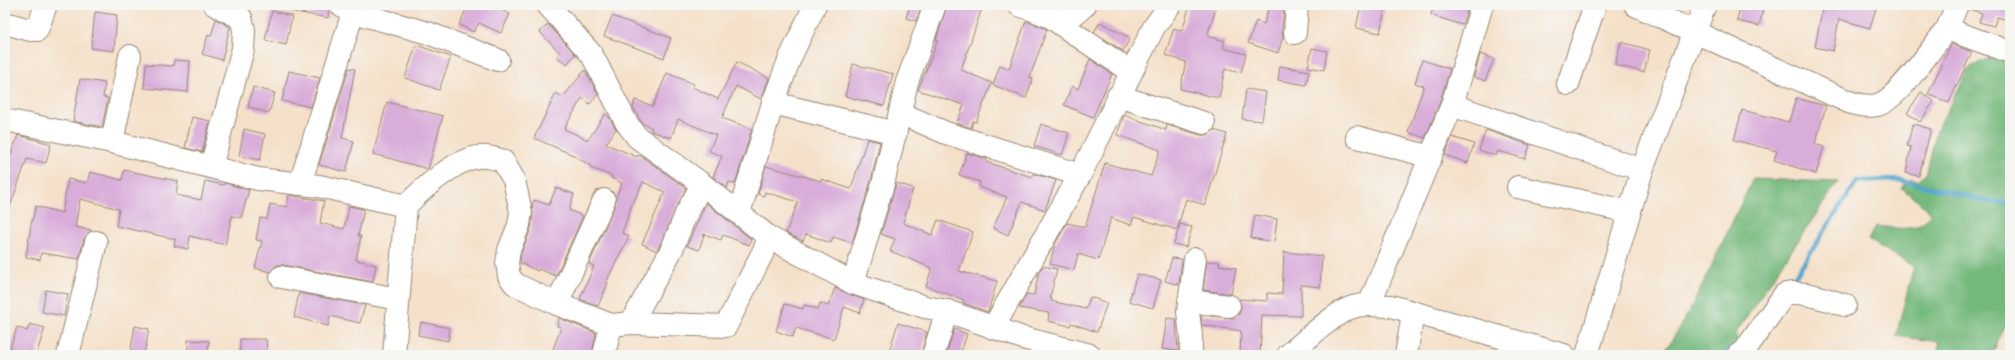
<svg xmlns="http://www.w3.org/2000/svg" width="2015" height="360" font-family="Mali,sans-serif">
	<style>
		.forest { fill: #76b97d; stroke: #58724e }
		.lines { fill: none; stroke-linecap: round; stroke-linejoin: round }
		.stream { stroke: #55a7d0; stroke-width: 4.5 }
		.building { fill: #d9adda }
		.minor-casing { stroke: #988674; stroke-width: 24 }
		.minor { stroke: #fff; stroke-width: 22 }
	</style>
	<rect width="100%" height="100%" fill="#f6f6f2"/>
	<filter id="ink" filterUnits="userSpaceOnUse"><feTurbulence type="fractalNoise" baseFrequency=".025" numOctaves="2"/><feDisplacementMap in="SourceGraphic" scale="8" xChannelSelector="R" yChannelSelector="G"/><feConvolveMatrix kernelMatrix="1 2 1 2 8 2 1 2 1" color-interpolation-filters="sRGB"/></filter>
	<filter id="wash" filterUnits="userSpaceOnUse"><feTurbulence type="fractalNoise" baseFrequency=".012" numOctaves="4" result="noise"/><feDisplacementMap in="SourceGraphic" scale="16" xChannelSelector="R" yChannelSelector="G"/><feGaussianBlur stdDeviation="0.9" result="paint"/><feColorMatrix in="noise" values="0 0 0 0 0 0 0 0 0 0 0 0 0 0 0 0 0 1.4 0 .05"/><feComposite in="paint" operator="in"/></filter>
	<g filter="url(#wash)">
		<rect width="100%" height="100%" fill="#f5e1ca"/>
		<g class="forest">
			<path d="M1997,56L2010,60V314L1992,355H1937L1940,342L1896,336L1914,266L1868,240L1876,226C1900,228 1914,234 1932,214L1902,188L1910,179L1918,181L1926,174L1937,130L1971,65Z"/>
			<polygon points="1753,179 1838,182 1735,334 1745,355 1666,355 1665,352 1691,308"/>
		</g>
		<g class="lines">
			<g class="stream">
				<polyline points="1788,287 1857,181 1899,180 1991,202 2010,203"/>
				<polyline points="1724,355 1732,349"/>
			</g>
		</g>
		<g id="blocks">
			<g class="building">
				<polygon points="290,5 329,5 328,18 290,11"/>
				<polygon points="468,5 490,5 510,14 501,33 479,23 474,32 459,25"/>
				<polygon points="910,5 922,5 916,21 906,18"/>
				<polygon points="947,5 983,5 961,70 992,83 976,122 973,121 971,128 957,123 964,105 918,90 938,40 936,40"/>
				<polygon points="1190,5 1217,5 1207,36 1225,41 1223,48 1246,54 1241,73 1225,69 1219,98 1180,89 1186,62 1165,55 1174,28 1182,31"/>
				<polygon points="1269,5 1284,5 1282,30 1283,37 1278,53 1248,43 1256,21 1264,24"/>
				<polygon points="1361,5 1385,8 1380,33 1356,28"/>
				<polygon points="1434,5 1469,5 1462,25 1431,15"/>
				<polygon points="1740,5 1764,5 1759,26 1737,21"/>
				<polygon points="1823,5 1877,5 1870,28 1839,19 1833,51 1815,47"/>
				<polygon points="1969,5 2010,5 2010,21 1997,17 1994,26 1979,22 1982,13 1969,9"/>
				<polygon points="272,11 292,16 286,45 265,40"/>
				<polygon points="95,12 117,15 114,51 91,48"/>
				<polygon points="612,16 671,38 664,58 604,36"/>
				<polygon points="216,19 230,27 222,60 202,54 208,35 211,36"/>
				<polygon points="1026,21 1047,29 1030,77 1033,78 1026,98 993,85 1000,65 1009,69"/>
				<polygon points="1100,22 1130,38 1123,51 1094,32"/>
				<polygon points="548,24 575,54 567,64 557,57 560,53 540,32"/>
				<polygon points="1621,42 1650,50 1644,72 1615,65"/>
				<polygon points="1951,44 1972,52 1949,103 1928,94"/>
				<polygon points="416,45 451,57 439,90 405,78"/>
				<polygon points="1312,48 1327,51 1324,70 1308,67"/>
				<polygon points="1480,54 1494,59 1485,81 1474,77"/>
				<polygon points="1090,59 1112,74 1093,117 1064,105 1072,86 1078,89"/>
				<polygon points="174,60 190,61 188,92 144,88 146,64 173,66"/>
				<polygon points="1422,60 1450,69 1439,104 1425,138 1408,132 1424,86 1415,83"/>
				<polygon points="737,62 769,78 761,99 736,86 722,118 752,129 735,184 729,182 727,188 713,177 722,156 709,151 716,135 678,119 671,138 651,131 652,128 642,123 633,107 635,100 653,106 667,73 694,84 692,87 718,99"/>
				<polygon points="853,64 893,74 884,106 845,96"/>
				<polygon points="1280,66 1309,71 1306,85 1278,80"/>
				<polygon points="349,68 355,69 342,138 354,141 346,172 319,165"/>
				<polygon points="585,70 598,94 590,104 582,98 564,129 588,140 605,114 609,117 616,129 606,144 637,157 638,155 643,157 686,188 657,251 642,244 665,192 643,182 631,207 622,233 629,236 606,282 608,283 598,306 580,299 594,266 589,264 615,205 616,197 622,183 611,178 612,176 591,168 591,166 573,155 534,138 556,93 563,97"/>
				<polygon points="289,71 320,78 311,107 282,101"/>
				<polygon points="80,79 105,83 103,97 108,98 102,127 73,121"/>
				<polygon points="253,87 275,93 269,113 248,107"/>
				<polygon points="1246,89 1266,92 1262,121 1242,119"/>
				<polygon points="1921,92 1934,101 1920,122 1907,113"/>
				<polygon points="1796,98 1826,106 1815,144 1824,147 1816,174 1774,160 1777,151 1734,140 1742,110 1789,122"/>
				<polygon points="387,102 443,116 428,169 373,154"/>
				<polygon points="1124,115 1166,130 1167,125 1201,135 1207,135 1214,130 1227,134 1205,205 1186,199 1177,230 1134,217 1131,225 1111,218 1098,260 1078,254 1074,270 1050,264 1055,244 1067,223 1085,227 1105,163 1151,176 1160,150 1117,135"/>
				<polygon points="192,117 210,121 202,152 185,148"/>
				<polygon points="1041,124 1069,133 1062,155 1034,146"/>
				<polygon points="1913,124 1931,129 1919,176 1906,173 1911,147 1907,146"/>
				<polygon points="244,129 265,134 260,160 239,156"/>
				<polygon points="1486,130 1530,145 1525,159 1498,151 1496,156 1479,150"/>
				<polygon points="18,135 51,144 46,163 27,159 7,215 5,214 5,171"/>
				<polygon points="1452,137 1474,144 1468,163 1445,155"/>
				<polygon points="867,139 880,142 871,181 852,243 833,237 831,243 806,234 803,241 786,233 798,202 765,192 764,196 758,194 766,166 821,181 821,179 851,189"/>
				<polygon points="967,153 987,159 986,162 1032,177 1034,174 1056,180 1045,210 1022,202 1008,235 993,228 1007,197 979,187 980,182 959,175"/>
				<polygon points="124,170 178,181 176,195 201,200 205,181 224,185 225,183 249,190 241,218 232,216 225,245 190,236 188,249 174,246 175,239 116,226 119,209 80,199 75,227 91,230 84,239 79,259 41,253 40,260 26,257 31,224 36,206 62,213 68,179 87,183 90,172 122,180"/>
				<polygon points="896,183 913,188 903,223 932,235 938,220 973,232 959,271 997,281 988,312 963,303 964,300 926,286 932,268 890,251 895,239 881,234"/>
				<polygon points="556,188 574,194 569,210 583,216 556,276 539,269 538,271 520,263 521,253 531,229 533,214 532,204 534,200 549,205"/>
				<polygon points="289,195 324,201 320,223 344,229 349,206 364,209 358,236 361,236 356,260 376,265 373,282 283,265 277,265 270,272 255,268 262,241 256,240 260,218 267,219 270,204 287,207"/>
				<polygon points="706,203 751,239 749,245 723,235 721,240 704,234 699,250 687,246"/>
				<polygon points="1255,215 1277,219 1274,242 1251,238"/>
				<polygon points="1180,224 1192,227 1186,247 1174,244"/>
				<polygon points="1284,252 1322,256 1320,287 1301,285 1301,316 1262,315 1260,355 1240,355 1241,331 1202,325 1201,315 1233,318 1239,314 1241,308 1239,299 1267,301 1267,293 1282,294"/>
				<polygon points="1172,258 1182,259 1179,285 1165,281"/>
				<polygon points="1207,261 1220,262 1219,265 1236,268 1231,294 1203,290"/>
				<polygon points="1043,266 1057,269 1050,298 1052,298 1051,301 1086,309 1090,297 1107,303 1097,332 1071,323 1070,326 1048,321 1049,313 1019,308 1027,294 1034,295 1039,272"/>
				<polygon points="1137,274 1161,280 1153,308 1129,301"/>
				<polygon points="835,288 864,300 860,313 844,307 834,339 796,328 793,337 776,331 785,304 803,309 804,305 818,309 820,303 828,306"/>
				<polygon points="46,290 68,294 64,316 42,312"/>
				<polygon points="299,293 365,305 360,323 330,316 328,326 294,317"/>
				<polygon points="559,318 596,333 592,355 551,355 561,327 557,326"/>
				<polygon points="1167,318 1176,319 1178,351 1162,349"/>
				<polygon points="421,322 450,328 448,341 418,335"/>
				<polygon points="898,323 927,332 921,355 888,355"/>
				<polygon points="30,324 45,328 36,355 8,355 17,327 27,331"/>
				<polygon points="135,326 149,329 144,355 130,355"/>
				<polygon points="954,329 967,334 960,355 946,355"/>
				<polygon points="240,339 266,339 267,355 240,355"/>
				<polygon points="188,340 209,341 208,354 188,354"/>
			</g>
		</g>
	</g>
	<g filter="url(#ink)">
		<use href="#blocks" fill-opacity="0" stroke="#988674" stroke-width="1"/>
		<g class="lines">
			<defs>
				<g id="minor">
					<polyline points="341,5 353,12 428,33 498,60"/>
					<polyline points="548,5 592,55 626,122 637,137 702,184 770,238 853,283 925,307 947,311 1023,338 1090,355"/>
					<polyline points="1019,5 1039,12 1048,5"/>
					<path d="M1635,5L1849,102C1858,105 1867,107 1877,105C1898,100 1932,47 1947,29"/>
					<polyline points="1957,5 1947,29 2010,52"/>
					<path d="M1039,12C1062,23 1066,23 1085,5"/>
					<polyline points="1056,21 1131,72"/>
					<polyline points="5,23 30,30 37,30 46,5"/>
					<polyline points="1295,33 1297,5"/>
					<polyline points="1568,84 1595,5"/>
					<polyline points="1118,96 1204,123"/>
					<polyline points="773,103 896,133"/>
					<polyline points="1452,105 1642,170"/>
					<polyline points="900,113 946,133 1080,175"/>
					<polyline points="5,120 112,142 258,179 319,186 406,206"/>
					<polyline points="1357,137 1431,157"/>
					<polyline points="112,142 130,56"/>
					<polyline points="211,167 243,49 244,30 241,18 215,5"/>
					<polyline points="300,184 353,12"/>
					<polyline points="1518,187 1630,212"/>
					<polyline points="739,213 773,103 790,58 815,5"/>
					<polyline points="281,277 398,299"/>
					<polyline points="853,283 883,184 907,82 935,5"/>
					<polyline points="1189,301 1229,306"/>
					<polyline points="557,304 604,200"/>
					<polyline points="1369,305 1452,105 1482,5"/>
					<polyline points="631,323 672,249 686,214 702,184"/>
					<polyline points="993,328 1080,175 1154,27 1170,5"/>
					<polyline points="68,355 96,242"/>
					<path d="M394,355L406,206C421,190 456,159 478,157C487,156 495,158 503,161L514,180L521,212L519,225L509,250L507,263L509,276L515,284L557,304L611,325L631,323L726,326L770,238"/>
					<polyline points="604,355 611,325"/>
					<polyline points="933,355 947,311"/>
					<polyline points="1191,355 1191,335 1188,312 1195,259"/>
					<path d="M1288,355C1303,343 1336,311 1353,307C1365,303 1379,306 1391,306L1564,355"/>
					<polyline points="1406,355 1413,313"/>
					<polyline points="1587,355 1642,170 1705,5"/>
					<path d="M1738,355L1745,350L1784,295C1798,288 1830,301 1845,305"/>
				</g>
			</defs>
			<use href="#minor" class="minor-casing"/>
			<use href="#minor" class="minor"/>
		</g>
	</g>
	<rect width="2015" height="360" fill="none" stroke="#f6f6f2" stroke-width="20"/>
</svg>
